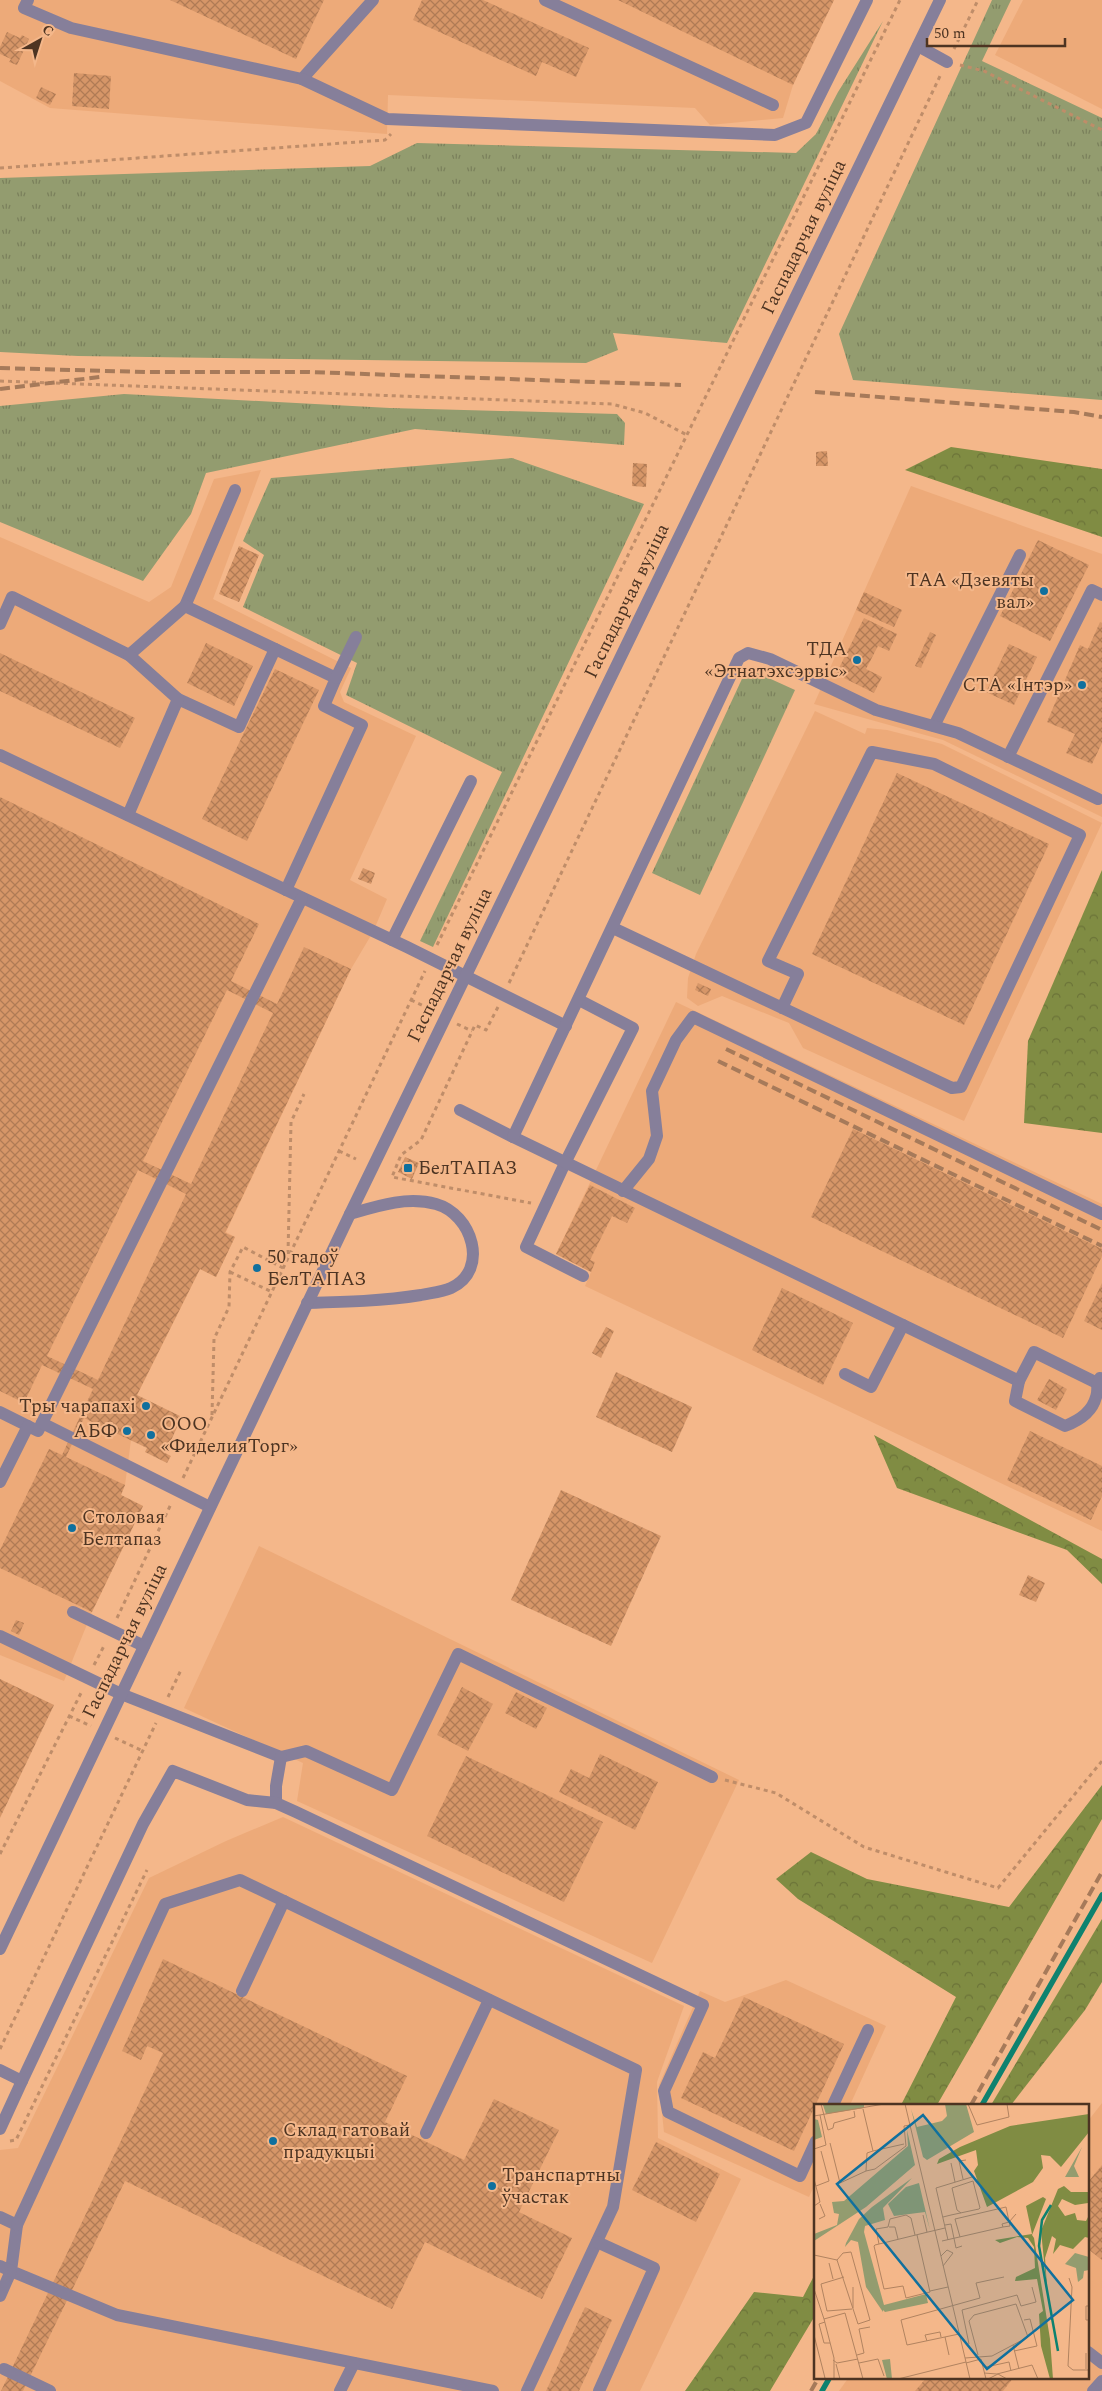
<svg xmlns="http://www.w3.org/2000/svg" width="1102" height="2391" font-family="Spectral,serif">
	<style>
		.built { fill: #edaa79 }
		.grass { fill: url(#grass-tufts) }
		.forest { fill: url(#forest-crowns) }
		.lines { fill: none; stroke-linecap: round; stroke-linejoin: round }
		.stream { stroke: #0e826f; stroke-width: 5.5 }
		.building { fill: url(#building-cross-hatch); fill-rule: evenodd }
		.path { stroke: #bf8d69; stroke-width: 3; stroke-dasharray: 4 4; stroke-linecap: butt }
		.minor { stroke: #867f9a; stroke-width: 12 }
		.rail { stroke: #a67a5a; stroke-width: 4; stroke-dasharray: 10 5; stroke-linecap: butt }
		.poi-dot { fill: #10709e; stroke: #f4b78a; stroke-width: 2 }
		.labels { text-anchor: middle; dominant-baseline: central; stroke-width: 4; stroke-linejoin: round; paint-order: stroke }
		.street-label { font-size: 19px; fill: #4d3422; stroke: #f4b78a }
		.poi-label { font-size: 19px; fill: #4d3422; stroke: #f4b78a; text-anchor: start }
		.inset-river { fill: none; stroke: #0e826f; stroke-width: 2.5 }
		.inset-road { fill: none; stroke: #b18360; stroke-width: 1 }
		.view { fill: #10709e; fill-opacity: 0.15; stroke: #10709e; stroke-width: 2.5 }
		.inset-edge { fill: none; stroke: #4d3422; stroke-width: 2.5 }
	</style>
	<defs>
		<pattern id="grass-tufts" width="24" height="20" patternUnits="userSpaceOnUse" patternTransform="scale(1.25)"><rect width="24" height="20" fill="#939c6f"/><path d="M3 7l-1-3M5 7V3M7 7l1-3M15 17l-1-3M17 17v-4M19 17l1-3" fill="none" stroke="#7a805b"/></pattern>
		<pattern id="forest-crowns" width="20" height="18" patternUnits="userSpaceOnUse" patternTransform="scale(1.25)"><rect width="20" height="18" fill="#808c43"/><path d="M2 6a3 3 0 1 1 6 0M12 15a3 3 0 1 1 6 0" fill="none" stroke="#6b7338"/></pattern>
		<pattern id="building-cross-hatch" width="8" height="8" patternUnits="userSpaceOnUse" patternTransform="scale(1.25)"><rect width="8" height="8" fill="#d69668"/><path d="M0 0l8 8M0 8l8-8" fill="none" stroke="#b07b55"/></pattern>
	</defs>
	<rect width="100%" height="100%" fill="#f4b78a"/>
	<g class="built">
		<polygon points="0,0 834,0 793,85 783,118 710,125 695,108 388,95 387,134 50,108 0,81"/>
		<polygon points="1023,0 1102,0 1102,109 995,55"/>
		<polygon points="261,470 213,599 351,668 340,692 344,702 416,736 350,880 387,899 373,932 351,969 226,1232 235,1237 216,1277 200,1269 137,1395 125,1485 121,1495 143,1506 92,1612 64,1681 0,1655 0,537 149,602 171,587 214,479"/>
		<polygon points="911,486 1102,554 1102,817 943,740 814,704"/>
		<polygon points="815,711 865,734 867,728 887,730 942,744 1102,823 964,1121 803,1048 789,1023 722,996 698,1006 687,998 688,978 696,954"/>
		<polygon points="676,1002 1102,1204 1102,1531 585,1286 591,1272 556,1254"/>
		<polygon points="259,1546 739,1780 652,1963 297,1801 303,1763 184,1708"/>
		<polygon points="283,1817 684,2006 657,2082 658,2138 741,2179 640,2391 0,2391 0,2150 18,2148 149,1878 226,1841"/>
		<polygon points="786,1980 886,2026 850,2105 816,2105 816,2182 809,2197 664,2132 659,2085 700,1991 725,2002"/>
		<polygon points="1102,2103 1102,2391 839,2391 849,2377 1088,2377 1088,2121"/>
	</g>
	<g class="grass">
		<polygon points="992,0 1011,0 982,61 1102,118 1102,400 853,380 839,334"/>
		<polygon points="883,21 727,343 613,333 618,350 586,363 78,356 0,352 0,178 370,166 417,143 796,153 816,134 838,92"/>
		<polygon points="124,394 390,408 617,414 625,423 624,445 415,429 206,473 191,514 143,581 0,522 0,406"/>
		<polygon points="512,458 644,504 433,947 420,941 502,772 346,695 357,663 243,607 264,555 243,541 271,478"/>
		<polygon points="747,668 795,690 700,895 652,873"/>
	</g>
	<g class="forest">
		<polygon points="951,447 1102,469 1102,537 905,470"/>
		<polygon points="1102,870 1102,1133 1024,1123 1028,1041"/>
		<polygon points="874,1435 1102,1559 1102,1584 1067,1550 897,1488"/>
		<polygon points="1102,1785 1102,1819 937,2105 901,2105 956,1997 798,1899 776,1879 811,1852 867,1879 1009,1907"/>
		<polygon points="1102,1919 1102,1982 1085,2010 1011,2105 991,2105"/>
		<polygon points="816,2272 816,2314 770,2391 685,2391 754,2292 803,2297"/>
	</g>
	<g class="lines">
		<g class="stream">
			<polyline points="982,2105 1102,1895"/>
			<polyline points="822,2391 830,2377"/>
		</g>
	</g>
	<g class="building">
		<polygon points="170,0 324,0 296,59"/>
		<polygon points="422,0 483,0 589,48 576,77 542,62 536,76 413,20"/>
		<polygon points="618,0 834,0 793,85"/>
		<polygon points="7,32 20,38 22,35 29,39 17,65 9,62 11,59 0,54 0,47"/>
		<polygon points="74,73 111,76 109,109 72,106"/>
		<polygon points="41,87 56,94 50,105 36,98"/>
		<polygon points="827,451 828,466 816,466 816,452"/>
		<polygon points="633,463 647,464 646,487 632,486"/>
		<polygon points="1038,540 1089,565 1050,641 1000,616"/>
		<polygon points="239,546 259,555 239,602 219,594"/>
		<polygon points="864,592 902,610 894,627 856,610"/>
		<polygon points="864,618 897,634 889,651 878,646 866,669 882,677 874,693 836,674"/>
		<polygon points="1100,622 1102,623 1102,743 1092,764 1066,753 1075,734 1047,722 1080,645 1088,649"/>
		<polygon points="930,632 936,635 921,668 915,666"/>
		<polygon points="206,643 253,666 234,706 187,683"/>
		<polygon points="1009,644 1037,657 1014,705 986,692"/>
		<polygon points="0,653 135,718 120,748 0,691"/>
		<polygon points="275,669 319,690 247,841 202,819"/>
		<polygon points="897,773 1049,844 964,1025 812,954"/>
		<path d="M0,797L259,924L231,981L277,1004L304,947L351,969L225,1233L235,1237L216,1277L200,1269L137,1395L182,1417L165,1453L171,1456L167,1463L145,1452L147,1448L84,1418L66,1457L125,1485L121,1495L143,1506L92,1612L0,1568V1550L49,1449L62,1455L93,1389L42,1365L24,1403L0,1391ZM227,990L273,1013L191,1184L143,1161ZM138,1170L186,1194L98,1380L47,1356Z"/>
		<polygon points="363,868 375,873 371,884 358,879"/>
		<polygon points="698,983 711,989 708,996 695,990"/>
		<polygon points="853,1129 1102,1249 1102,1256 1063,1338 811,1217"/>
		<polygon points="405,1157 419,1163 412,1179 398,1172"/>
		<polygon points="590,1185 635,1208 627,1223 612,1216 590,1260 595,1262 591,1272 556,1254"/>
		<polygon points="1102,1283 1102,1330 1084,1321"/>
		<polygon points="782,1288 853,1323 823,1385 752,1350"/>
		<polygon points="606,1327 614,1331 601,1358 592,1353"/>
		<polygon points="616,1372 692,1407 672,1452 596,1417"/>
		<polygon points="1049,1379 1067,1389 1056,1410 1037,1400"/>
		<polygon points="1030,1431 1102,1466 1102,1496 1091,1520 1007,1480"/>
		<polygon points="561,1490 661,1536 611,1646 511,1600"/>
		<polygon points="1028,1575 1045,1583 1036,1602 1019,1595"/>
		<polygon points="16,1620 24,1623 19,1635 11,1631"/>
		<polygon points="0,1679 54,1705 0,1818"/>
		<polygon points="462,1687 493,1704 468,1751 437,1735"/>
		<polygon points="516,1692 547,1708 536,1729 505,1713"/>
		<polygon points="600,1754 658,1782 635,1830 559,1792 571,1769 589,1778"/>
		<polygon points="466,1756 603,1822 564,1902 427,1836"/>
		<polygon points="163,1959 407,2076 385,2122 464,2160 494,2099 559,2130 519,2212 572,2238 542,2299 425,2242 392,2309 125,2181 23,2391 1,2391 163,2053 147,2046 141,2060 122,2051"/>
		<polygon points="744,1997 844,2044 794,2151 681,2098 703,2052 715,2058"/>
		<polygon points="656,2142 720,2174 696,2222 632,2190"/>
		<polygon points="1102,2165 1102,2260 1088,2249 1088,2182"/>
		<polygon points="585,2307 612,2320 579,2391 546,2391"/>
		<polygon points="927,2377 1014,2377 1003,2391 915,2391"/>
	</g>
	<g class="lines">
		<g class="path">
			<polyline points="954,49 978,0"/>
			<polyline points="960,65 984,71 1102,130"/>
			<polyline points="0,168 385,140 391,134"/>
			<polyline points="0,381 612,404 645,413 687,435"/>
			<polyline points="437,945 900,0"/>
			<polyline points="509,983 941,74"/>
			<polyline points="411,1000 434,1011"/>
			<polyline points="498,1007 486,1030 475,1025 421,1140 401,1155 392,1177 531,1203"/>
			<polyline points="457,1024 472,1031"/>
			<polyline points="339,1151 356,1159"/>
			<polyline points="288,1254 291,1122 304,1094"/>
			<polyline points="230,1272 272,1292"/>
			<polyline points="212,1415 214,1339 229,1307 230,1272 243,1247 283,1268"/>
			<polyline points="183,1478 425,971"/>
			<polyline points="117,1618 171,1504"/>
			<polyline points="94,1665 105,1644"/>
			<polyline points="168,1697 181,1670"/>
			<polyline points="69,1716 91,1726"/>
			<polyline points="115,1738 143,1751"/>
			<polyline points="725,1780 776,1793 864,1847 998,1888 1102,1761"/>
			<polyline points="0,1854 82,1691"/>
			<polyline points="0,2049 156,1723"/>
			<polyline points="10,2141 16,2140 147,1870"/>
		</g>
		<g class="minor">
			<polyline points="28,0 24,8 71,28 302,79 373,0"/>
			<polyline points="545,0 773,105"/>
			<polyline points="918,46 947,62"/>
			<polyline points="302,79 387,119 775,135 806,123 867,0"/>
			<polyline points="185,606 235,490"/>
			<polyline points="0,624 12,597 129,655 185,606 336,678 324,706 362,725 286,890"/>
			<polyline points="336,678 356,637"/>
			<polyline points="178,699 239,727 275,649"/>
			<polyline points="934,726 1020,555"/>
			<polyline points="0,755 407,947 566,1026"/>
			<polyline points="1008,757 1092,590 1102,595"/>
			<polyline points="128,815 178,699 129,655"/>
			<polyline points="613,928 952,1088 961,1087 1080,835 934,764 872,752 768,961 798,974 782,1008"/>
			<polyline points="392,940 471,781"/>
			<polyline points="579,1000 633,1028 565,1163 526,1247 583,1276"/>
			<polyline points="460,1110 513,1137 1019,1381 1034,1352 1097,1383 1102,1382"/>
			<polyline points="513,1137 739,658 748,653 770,659 876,710 958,733 1098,799"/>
			<polyline points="623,1191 649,1159 657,1136 652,1091 676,1040 693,1017 1102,1214"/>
			<path d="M307,1303C345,1302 383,1301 421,1295C430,1293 442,1292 451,1288C490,1270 472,1214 436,1204C407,1196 377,1206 350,1214"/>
			<polyline points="845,1374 871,1387 903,1325"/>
			<path d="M1019,1381L1015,1401L1065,1426C1078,1421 1092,1413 1096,1397C1099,1390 1095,1385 1100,1378"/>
			<polyline points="0,1412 38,1431 302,898"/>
			<polyline points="42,1423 210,1507"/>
			<polyline points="0,1482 28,1426"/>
			<polyline points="73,1612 144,1646"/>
			<polyline points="0,1636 121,1694 281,1757 306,1751 392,1790 458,1654 712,1777"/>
			<polyline points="276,1803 276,1786 281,1757"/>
			<polyline points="0,1949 350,1214 940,0"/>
			<polyline points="242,1991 284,1901"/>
			<polyline points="0,2070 22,2081 0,2129"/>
			<polyline points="22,2081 143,1824 173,1771 247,1800 276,1803 296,1812 703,2005 664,2091 668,2112 800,2176 816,2141"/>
			<polyline points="833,2105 868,2030"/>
			<polyline points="426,2133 489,2000"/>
			<polyline points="0,2217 17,2225 11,2271 117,2315 493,2391"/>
			<polyline points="17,2225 165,1904 240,1880 636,2070 613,2207 527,2391"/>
			<polyline points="597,2242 654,2268 599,2391"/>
			<polyline points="0,2266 11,2271 0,2296"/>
			<polyline points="1088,2352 1102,2363"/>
			<polyline points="4,2369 50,2391"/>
			<polyline points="340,2391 354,2363"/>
			<polyline points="1093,2391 1102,2381"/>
		</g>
		<g class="rail">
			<polyline points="0,368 145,372 308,372 681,385"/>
			<polyline points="0,389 100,377"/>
			<polyline points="815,392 1074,412 1102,417"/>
			<polyline points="726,1049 1102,1230"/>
			<polyline points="718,1061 1102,1246"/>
			<polyline points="971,2105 1102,1872"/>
			<polyline points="811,2391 819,2377"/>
		</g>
	</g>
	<g class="poi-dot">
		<circle cx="1044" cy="591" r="5"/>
		<circle cx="857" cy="660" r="5"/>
		<circle cx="1082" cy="685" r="5"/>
		<rect x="403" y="1163" width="10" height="10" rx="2.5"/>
		<circle cx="257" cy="1268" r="5"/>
		<circle cx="146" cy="1406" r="5"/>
		<circle cx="127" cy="1431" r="5"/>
		<circle cx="151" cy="1435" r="5"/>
		<circle cx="72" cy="1528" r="5"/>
		<circle cx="273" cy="2141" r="5"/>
		<circle cx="492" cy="2186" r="5"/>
	</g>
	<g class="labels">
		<g class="street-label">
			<text transform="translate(804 237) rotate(-64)">Гаспадарчая вуліца</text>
			<text transform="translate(627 601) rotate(-64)">Гаспадарчая вуліца</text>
			<text transform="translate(450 965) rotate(-64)">Гаспадарчая вуліца</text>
			<text transform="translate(125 1641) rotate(-64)">Гаспадарчая вуліца</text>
		</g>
		<g class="poi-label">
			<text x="1034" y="580" text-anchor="end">ТАА «Дзевяты<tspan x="1034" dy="22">вал»</tspan></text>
			<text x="847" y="649" text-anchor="end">ТДА<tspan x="847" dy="22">«Этнатэхсэрвіс»</tspan></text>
			<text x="1072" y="685" text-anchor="end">СТА «Інтэр»</text>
			<text x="418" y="1168">БелТАПАЗ</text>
			<text x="267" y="1257">50 гадоў<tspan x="267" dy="22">БелТАПАЗ</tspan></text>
			<text x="136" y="1406" text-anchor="end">Тры чарапахі</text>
			<text x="161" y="1424">ООО<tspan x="161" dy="22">«ФиделияТорг»</tspan></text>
			<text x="117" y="1431" text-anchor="end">АБФ</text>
			<text x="82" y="1517">Столовая<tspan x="82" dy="22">Белтапаз</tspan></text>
			<text x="283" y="2130">Склад гатовай<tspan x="283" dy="22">прадукцыі</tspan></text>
			<text x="502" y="2175">Транспартны<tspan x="502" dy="22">ўчастак</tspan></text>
		</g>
	</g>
	<g transform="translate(814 2104)">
		<rect width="275" height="275" fill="#f4b78a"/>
		<path d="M50,0V4L12,10L9,1ZM131,0H152L160,28L113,56L109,53L97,5L103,23L128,17L133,12ZM0,15L4,16L8,33L0,36ZM93,26L101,61L52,103L0,137V130L23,121L25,110L20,109L18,98L30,97L94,42ZM268,43L260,62L265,73H251ZM98,74L69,104L71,116L51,122L50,128L70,201L112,190L114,199L71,208L69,206V208L52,183L44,138L37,136L31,143L32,139L45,115L58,103ZM105,79L116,126L111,108L80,112L74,100L92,83ZM261,149L275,153V166L270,167L269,174L264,178L262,164L251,160ZM76,255L78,275H73L68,256Z" fill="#939c6f"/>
		<path d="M275,10V28L247,63L236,52L227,51L229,64L219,78L173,103L160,67L164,61L162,46L123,60L125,55L146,43L196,22ZM250,82L257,88H275L274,99L261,101L248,95L244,102L251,112L261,109L263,116L272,117L275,111V134L271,133L259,145L246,141L239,150L242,135L238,132L231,154L234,196L227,127L244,85ZM229,93L232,95L218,131L220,134L236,235L239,275H236L227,242L225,210L229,207L223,175L201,177L202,173L221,164L220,143L214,134L203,133L186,139L181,136L218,130L212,102Z" fill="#808c43"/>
		<path class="inset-river" d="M237,101L228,116L225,142L244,247"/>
		<path class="inset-road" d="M7,0L14,26L19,24L20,19L41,13L40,7M91,0L156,275M154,0L163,21L195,13L193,0M49,5L59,47L90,40M0,12L70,0M16,39L26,79L52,67L53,49L59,47M0,45L12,41L6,11M137,59L141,78M52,67L61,65L92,42L90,22L96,21M0,75L6,98L0,102M149,75L145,57L152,56M2,82L15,77L7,47M109,111L113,128M129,113L137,111L165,105L166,104L159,77L138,84L143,106L147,109M5,115L11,112L6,100M131,121L137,120L142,144L148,142M75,123H81L84,135M103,131L116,188L92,194L89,182L70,185L60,142L61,141L114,128L131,124M146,133L141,115L192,103L196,122L189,123M134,136L122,84L158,73M128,137L189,123L188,120L195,118L202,110M65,140L62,125L74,123L76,115L92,111L97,114L101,131M37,148L56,216L44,220L23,156L29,149ZM0,151L23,156M127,152L133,146L139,149L129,162M15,159L19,175M30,173L7,180L13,207L38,205M255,174L258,183L254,262L259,266H275M0,185L10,215M116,187L134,183M275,202H272V216H275M39,204V183M11,218L5,220L10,239H16M145,230L93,241L87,216L166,194L162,179L190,173M0,231L11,274L8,275M131,233L135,251M113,237L111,231L126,228L127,233M155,240L148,206L203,191L207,202L222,198L218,183M199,241L205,265M200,247L223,242L216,215L210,216M43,251L50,249L45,225L56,223M151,254L178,252L214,233L202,200L160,211L155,217L164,251M19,256L23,259L44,255M45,259L64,255L70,272M152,259L167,255L172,275M22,260L26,275M172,263L195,258L197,267M272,265V249M170,269L183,270L218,261L224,275M20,275V254L10,215L31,209L49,275M84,275L152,258M174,275L184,270L193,275"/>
		<path class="view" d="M109,11L259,196L173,265L23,80Z"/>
		<rect width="275" height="275" class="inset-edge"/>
	</g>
	<g transform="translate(40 40) rotate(39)" stroke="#f4b78a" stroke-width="4" paint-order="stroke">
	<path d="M0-4L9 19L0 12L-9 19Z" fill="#4d3422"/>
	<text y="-8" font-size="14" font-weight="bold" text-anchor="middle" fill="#4d3422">С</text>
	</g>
	<path d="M927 38v8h138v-8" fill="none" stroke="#4d3422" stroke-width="2.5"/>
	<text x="934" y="38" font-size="15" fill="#4d3422" stroke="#f4b78a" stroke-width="4" paint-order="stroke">50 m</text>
</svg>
